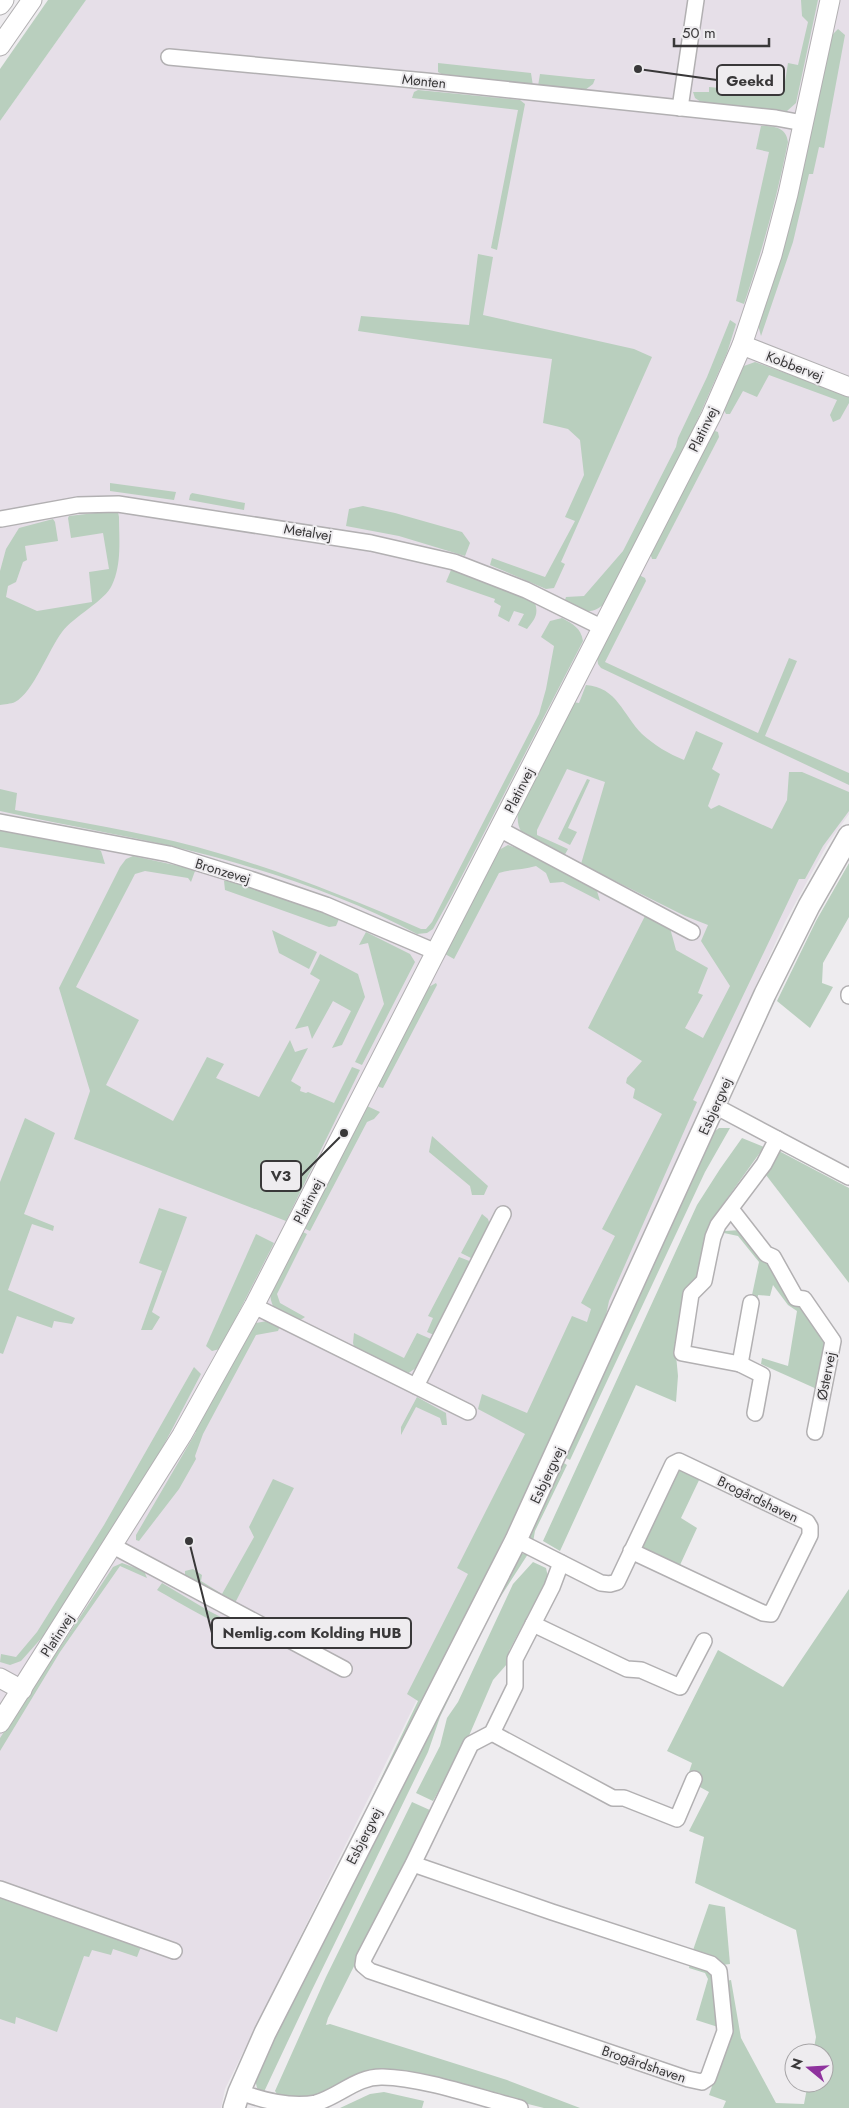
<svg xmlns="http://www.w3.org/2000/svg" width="849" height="2108" font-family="Jost,sans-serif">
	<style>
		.built { fill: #e6dfe8 }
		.green { fill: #b9cfbe }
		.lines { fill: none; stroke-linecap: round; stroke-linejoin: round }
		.minor-casing { stroke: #b2b0b2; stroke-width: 18 }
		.tertiary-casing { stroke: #b2b0b2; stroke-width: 21 }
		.secondary-casing { stroke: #b2b0b2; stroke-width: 24 }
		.minor { stroke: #fff; stroke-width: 15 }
		.tertiary { stroke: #fff; stroke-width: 19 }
		.secondary { stroke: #fff; stroke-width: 21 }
		.labels { text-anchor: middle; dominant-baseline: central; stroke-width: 4; stroke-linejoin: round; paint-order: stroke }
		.street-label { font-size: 14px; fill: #393839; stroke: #eeecef }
		.leader { fill: none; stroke: #393839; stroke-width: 2 }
		.callout-dot { fill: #393839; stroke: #eeecef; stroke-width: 2 }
		.callout { fill: #eeecef; stroke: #393839; stroke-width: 2 }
		.callout-label { font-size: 15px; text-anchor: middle; font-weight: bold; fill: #393839 }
	</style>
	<rect width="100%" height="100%" fill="#eeecef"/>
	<polygon class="built" points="86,0 849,0 849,814 827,845 785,922 592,1345 225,2089 221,2108 0,2108 0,121"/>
	<g class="green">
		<polygon points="48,0 86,0 0,121 0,69"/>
		<polygon points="801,0 818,0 796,103 787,111 701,102 695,98 693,92 709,92 709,87 783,94 788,63 798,65 808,22 802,16"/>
		<polygon points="838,29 845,35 824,148 819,147 813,174 809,174 793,242 761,336 758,325 830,37"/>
		<polygon points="438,63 531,73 533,86 445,76 438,72"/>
		<polygon points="540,74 588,79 595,79 593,84 585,90 538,86"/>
		<polygon points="418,90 520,100 525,104 497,250 491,248 518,110 412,98 414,92"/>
		<path d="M761,126C774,126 786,127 788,142C777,198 762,251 744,304L736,301L769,152L756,149Z"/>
		<polygon points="478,254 493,257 483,315 634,349 652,357 561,562 565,564 554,588 546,589 490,565 492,558 545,577 575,521 565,517 584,475 580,440 568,429 543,423 552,359 358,331 361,316 469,325"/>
		<path d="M730,320L736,324L727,353L693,430L604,604C589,617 580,610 565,600L566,597L584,596L623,551L676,447L678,438L707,377Z"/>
		<polygon points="755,362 849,396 849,403 840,419 833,422 830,415 837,400 769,375 757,397 743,391 730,414 726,414 723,408 740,369 744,366"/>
		<polygon points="715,431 718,432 719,437 656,559 652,559 650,553 711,435"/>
		<polygon points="110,483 176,492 174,500 110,491"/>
		<polygon points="192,493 245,503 244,510 189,500 190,495"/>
		<polygon points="363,506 395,513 462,532 470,543 465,556 399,536 346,526 349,509"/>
		<path d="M112,511L118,512L119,517C119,539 122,564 112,585C105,601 74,616 62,632C49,649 33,693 15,702C11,704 4,704 0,705V571L6,549L19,528L53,519L55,522L58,541L25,546L27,560L23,562L16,582L8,586L6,597L37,611L92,602L89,572L109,569L103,533L71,538L68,518L69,516Z"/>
		<path d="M451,570L468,574L535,603C539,615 534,620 527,629L518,625L524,614L514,611L509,622L498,616L501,606L494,602L495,599L446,582Z"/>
		<polygon points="639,575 645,578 646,581 605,662 758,733 789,658 797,661 765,736 849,773 849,785 601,668 598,664 597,657"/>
		<path d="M562,618C573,624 581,628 583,641L452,895L433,929L427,933L417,934C354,900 284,876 215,857C145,838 71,827 0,811V789L17,793L15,810C76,822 137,831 197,847C274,868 348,897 421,929H426L432,922L539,714L546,689L554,646L541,637L550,621Z"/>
		<path d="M586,685C617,687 623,715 642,734C654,745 669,754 684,760L696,731L723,743L712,769L720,774L708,806L711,809L719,805L772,829L787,800L789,772H802L849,792V811L823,846L805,879H799L693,1100L697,1102L609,1301L605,1320L606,1331L366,1817L363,1816L418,1701L407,1694L468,1574L457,1568L525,1434L478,1409L482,1394L527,1413L572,1316L587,1322L591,1309L581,1303L615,1236L602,1229L662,1114L633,1098L635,1089L626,1083L627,1078L642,1061L588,1028L645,916L670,928L676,950L708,968L698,993L703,995L685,1028L703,1038L730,986L701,941L708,925L685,916L581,864L605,782L567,769L537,830V835L568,849L563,858C541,846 514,841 518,812L573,702L579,703Z"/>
		<polygon points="587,779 590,780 568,828 577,832 570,845 558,839"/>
		<polygon points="0,830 96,848 101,851 105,864 0,847"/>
		<path d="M508,845L522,850L589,885L597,891L600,901L563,882L550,883L546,873L536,866C523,870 511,869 499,873L454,959L445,954L497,851Z"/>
		<polygon points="133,856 193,869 195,871 191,882 188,878 145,871 135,874 76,987 139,1020 106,1085 173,1121 207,1057 224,1064 216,1078 259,1097 290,1040 295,1052 308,1048 291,1081 301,1087 300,1091 306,1093 308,1092 334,1103 352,1067 360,1070 286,1221 74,1139 90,1091 59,988 120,867 126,859"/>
		<polygon points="849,863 849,917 823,963 822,983 833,987 810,1028 777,1001 816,921"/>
		<polygon points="230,879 337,917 339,919 336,926 329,927 225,890 224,881"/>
		<polygon points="272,930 317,952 309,969 279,953"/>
		<polygon points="366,932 410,954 415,962 362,1065 355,1062 384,1004 368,943 359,945"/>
		<polygon points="320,954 358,974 365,997 342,1045 332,1048 351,1011 333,1001 312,1039 308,1026 295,1029 320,980 310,974"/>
		<polygon points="436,983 437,985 383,1088 379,1087 377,1082 427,988"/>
		<polygon points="367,1106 380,1112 374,1119 367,1122 310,1231 303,1228"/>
		<polygon points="25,1118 55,1133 24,1214 54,1226 53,1231 32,1224 8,1290 75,1318 72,1324 54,1321 52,1328 17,1316 3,1354 0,1353 0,1182"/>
		<polygon points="719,1128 730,1128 705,1172 570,1460 562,1456 710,1135"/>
		<polygon points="432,1136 488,1186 484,1195 472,1195 470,1186 429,1152"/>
		<polygon points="742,1138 764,1147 713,1218 700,1278 676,1355 678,1376 676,1402 636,1385 560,1551 543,1541 697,1205 720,1169"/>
		<polygon points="779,1151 849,1188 849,1283 766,1175"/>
		<polygon points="159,1208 187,1217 152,1312 160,1317 152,1330 141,1330 162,1271 139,1263"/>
		<polygon points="482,1214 488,1219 490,1225 473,1259 461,1253"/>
		<polygon points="741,1230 768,1263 827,1342 819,1390 761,1364 762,1358 788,1366 797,1311 788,1305 773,1285 770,1296 758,1295 758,1297 752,1295 759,1262 738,1236 724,1233 725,1231"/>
		<path d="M301,1231L307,1234L277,1294L280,1303L305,1317L302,1319C295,1320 280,1314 275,1309C271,1304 270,1296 270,1290Z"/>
		<polygon points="256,1234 274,1243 220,1349 212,1351 206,1346"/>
		<polygon points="459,1257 472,1262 434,1335 427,1332 433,1318 428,1316"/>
		<polygon points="267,1321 280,1326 278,1331 256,1335 203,1434 195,1456 196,1459 179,1489 139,1541 136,1540 136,1535 196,1432 194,1431 252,1327 256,1323"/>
		<polygon points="354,1333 404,1358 417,1333 431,1339 416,1368 407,1374 355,1350 353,1343"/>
		<polygon points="194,1367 201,1374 158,1456 45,1634 21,1661 10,1665 0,1662 1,1654 16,1657 37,1632 104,1525"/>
		<polygon points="417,1397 446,1413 447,1425 442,1425 440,1418 416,1407 401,1435 401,1427"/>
		<polygon points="559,1460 567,1465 535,1531 533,1542 527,1536"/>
		<polygon points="678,1469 701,1476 681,1518 697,1528 680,1565 655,1555 642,1548 642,1543"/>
		<polygon points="273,1479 294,1488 235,1603 185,1577 185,1571 193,1569 202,1575 201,1581 222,1594 254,1537 249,1527"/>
		<polygon points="513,1554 528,1554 492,1610 440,1717 428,1752 311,1992 263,2094 257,2088 255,2079 278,2026"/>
		<polygon points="533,1562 546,1568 548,1577 509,1651 507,1664 493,1680 468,1738 433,1801 416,1793 440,1746 447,1718 458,1702 513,1584"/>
		<polygon points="122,1563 144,1571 147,1578 120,1566 60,1652 0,1751 0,1738 113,1567"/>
		<path d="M162,1583L209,1611L262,1638C238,1639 180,1603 157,1590Z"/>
		<polygon points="849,1589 849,2108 723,2108 726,2101 709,2095 730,2034 726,1981 731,1980 741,2038 776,2103 804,2104 808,2083 824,2083 824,2053 813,2053 816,2037 796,1930 695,1883 704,1837 689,1831 709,1792 698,1786 688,1775 692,1763 667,1751 718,1650 783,1687"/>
		<polygon points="412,1802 432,1811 328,2018 326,2025 330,2024 507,2080 580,2108 544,2108 403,2073 297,2101 279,2097 275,2091 326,1977"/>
		<polygon points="0,1894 142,1944 137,1957 113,1949 111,1955 92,1950 89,1957 84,1956 57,2032 16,2017 15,2024 0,2019"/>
		<polygon points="709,1904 725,1907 730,1964 722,1965 692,1953"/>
		<polygon points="690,1964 713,1973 718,2027 696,2020 708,1979 705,1973 689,1968"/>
		<polygon points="384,2092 424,2101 422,2108 340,2108 370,2094"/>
	</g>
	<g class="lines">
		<defs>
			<g id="minor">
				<polyline points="169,57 426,81 776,118 803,123"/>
				<polyline points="680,108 696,0"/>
				<polyline points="1,519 78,505 118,504 371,543 454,562 526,590 601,627"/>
				<polyline points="0,822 169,854 250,879 326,905 436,952"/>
				<polyline points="499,829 692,932"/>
				<polyline points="849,994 849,996"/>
				<polyline points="715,1106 849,1177"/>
				<polyline points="731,1209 766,1254 773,1257 796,1298 804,1299 833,1341 815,1432"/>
				<polyline points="751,1303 740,1364 682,1353 691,1294 704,1281 713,1237 718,1225 764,1164 777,1139"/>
				<polyline points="254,1306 468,1412"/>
				<polyline points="740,1364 762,1375 755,1413"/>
				<polyline points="416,1386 503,1214"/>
				<polyline points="516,1540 601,1583 610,1584 617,1582 673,1464 679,1461 807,1522 810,1527 810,1535 771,1614 763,1613 631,1551"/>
				<polyline points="113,1546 344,1669"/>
				<polyline points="533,1624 627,1669 641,1670 680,1687 704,1641"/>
				<polyline points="492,1733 613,1798 624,1798 677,1819 694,1779"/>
				<polyline points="413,1864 552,1912 711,1964 719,1971 725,2031 708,2078 702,2082 688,2079 370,1971 363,1965 364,1958 413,1864 471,1744 492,1733 515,1686 515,1659 552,1587 561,1563"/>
				<polyline points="0,1889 174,1951"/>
				<path d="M239,2092C263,2100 290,2108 316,2103C340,2096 357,2076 383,2077C424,2078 480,2098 520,2108"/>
			</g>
			<g id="tertiary">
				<polyline points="0,5 4,0"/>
				<polyline points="0,46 32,0"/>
				<polyline points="742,345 849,387"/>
				<polyline points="0,1678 22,1690"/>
				<polyline points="0,1723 182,1435 254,1306 711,416 742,345 772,255 788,194 830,0"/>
			</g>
			<polyline id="secondary" points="234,2108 239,2092 265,2033 516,1540 765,994 809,906 849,836"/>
		</defs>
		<use href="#minor" class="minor-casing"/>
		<use href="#tertiary" class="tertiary-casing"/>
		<use href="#secondary" class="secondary-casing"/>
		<use href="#minor" class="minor"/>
		<use href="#tertiary" class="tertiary"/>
		<use href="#secondary" class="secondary"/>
	</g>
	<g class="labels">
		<g class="street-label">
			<text transform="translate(424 81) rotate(6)">Mønten</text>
			<text transform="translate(795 366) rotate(21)">Kobbervej</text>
			<text transform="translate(703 429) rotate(-64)">Platinvej</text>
			<text transform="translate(308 532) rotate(9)">Metalvej</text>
			<text transform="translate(519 790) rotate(-63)">Platinvej</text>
			<text transform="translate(223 871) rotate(17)">Bronzevej</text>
			<text transform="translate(715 1106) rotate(-66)">Esbjergvej</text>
			<text transform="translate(308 1201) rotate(-63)">Platinvej</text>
			<text transform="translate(826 1376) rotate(-79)">Østervej</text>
			<text transform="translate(547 1475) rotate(-65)">Esbjergvej</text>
			<text transform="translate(758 1499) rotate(26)">Brogårdshaven</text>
			<text transform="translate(57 1635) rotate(-57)">Platinvej</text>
			<text transform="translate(364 1836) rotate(-63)">Esbjergvej</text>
			<text transform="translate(644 2064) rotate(19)">Brogårdshaven</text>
		</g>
	</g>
	<path class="leader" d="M638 69L717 80M344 1133L301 1176M189 1541L212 1633"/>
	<g class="callout-dot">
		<circle cx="638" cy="69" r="5"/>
		<circle cx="344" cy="1133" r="5"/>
		<circle cx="189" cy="1541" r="5"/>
	</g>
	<g class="callout">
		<rect x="717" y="65" width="67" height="30" rx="5"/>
		<rect x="261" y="1161" width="40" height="30" rx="5"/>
		<rect x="212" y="1618" width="199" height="30" rx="5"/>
	</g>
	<g class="callout-label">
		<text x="750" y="86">Geekd</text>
		<text x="281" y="1181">V3</text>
		<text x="312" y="1638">Nemlig.com Kolding HUB</text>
	</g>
	<g transform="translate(809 2068) rotate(288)"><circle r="24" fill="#eeecef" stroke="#a6a4a6"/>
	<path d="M0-4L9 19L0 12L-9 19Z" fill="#8f339e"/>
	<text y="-8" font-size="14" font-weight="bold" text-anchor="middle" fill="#393839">N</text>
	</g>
	<path d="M674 38v8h95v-8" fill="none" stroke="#393839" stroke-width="2.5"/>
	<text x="682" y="38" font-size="15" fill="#393839" stroke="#eeecef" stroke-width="4" paint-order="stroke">50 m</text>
</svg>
